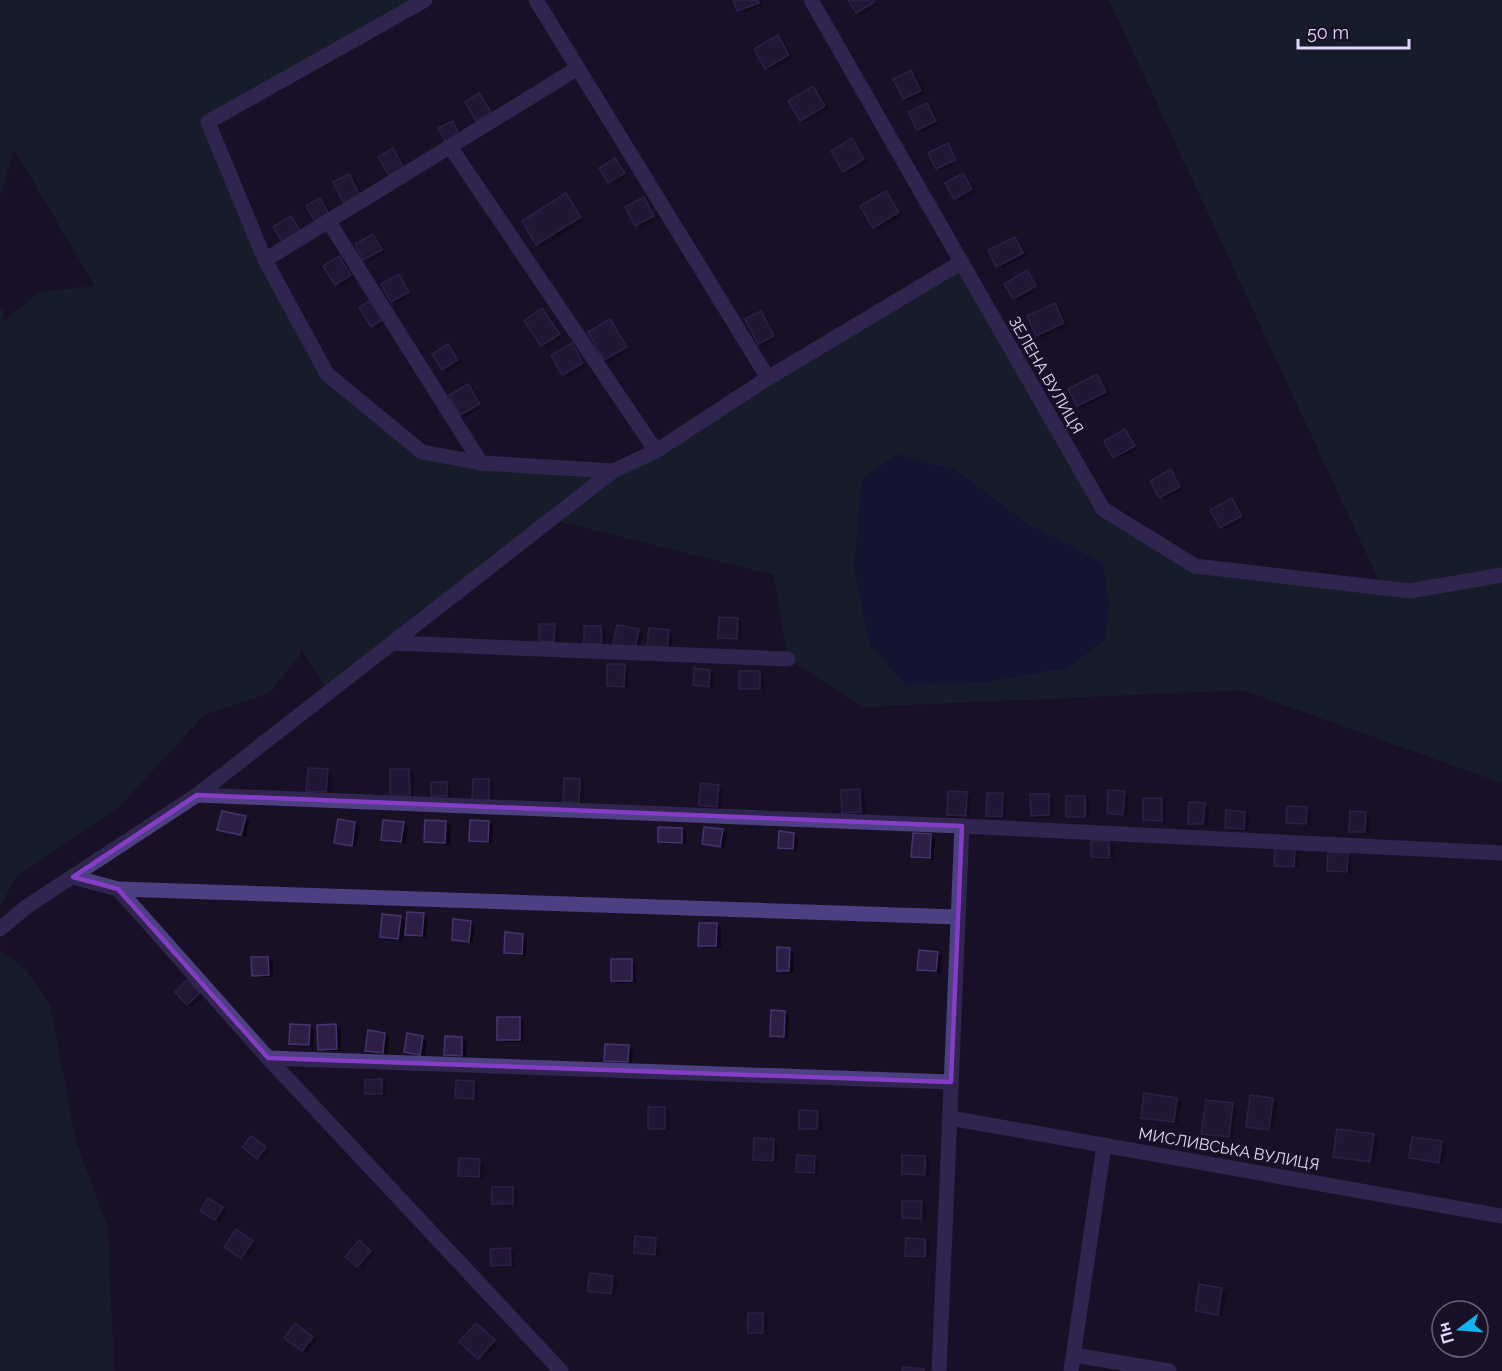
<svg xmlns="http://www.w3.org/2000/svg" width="1502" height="1371" font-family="Raleway,sans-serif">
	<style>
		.green { fill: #142c2f }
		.water { fill: #0e1842 }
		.shadow { fill: #0007 }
		.building { fill: #2d1e45; stroke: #483270; stroke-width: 1.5 }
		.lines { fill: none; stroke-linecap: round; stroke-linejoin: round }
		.street { stroke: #4c3f82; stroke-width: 15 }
		.marked { fill: none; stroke: #853dc5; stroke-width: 4.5; stroke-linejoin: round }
		.labels { text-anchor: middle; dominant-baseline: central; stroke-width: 5; stroke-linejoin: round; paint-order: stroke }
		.street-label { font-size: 16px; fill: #e2d8fd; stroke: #181126 }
	</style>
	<rect width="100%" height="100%" fill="#181126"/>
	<g class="green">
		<polygon points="0,0 425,0 209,122 326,374 422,452 613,471 960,263 1103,509 1196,566 1382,587 1109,0 1502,0 1502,783 1242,690 863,707 788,659 774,575 550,519 328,693 301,648 300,655 269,693 204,715 120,806 16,877 0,907 0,312 4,306 2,322 39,292 95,286 14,149 0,197"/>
		<polygon points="0,951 24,968 50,1004 76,1142 108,1228 114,1371 0,1371"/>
	</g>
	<polygon class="water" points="896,454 956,470 1028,524 1103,563 1109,603 1105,640 1067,668 986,682 906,685 870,645 854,566 862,479"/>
	<g class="shadow">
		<polygon points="735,0 761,0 763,5 743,13 739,10"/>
		<polygon points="850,0 876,0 879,5 862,15 857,12"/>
		<polygon points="778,37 783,40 793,58 771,70 766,68"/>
		<polygon points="911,72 916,74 925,93 909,101 904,98"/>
		<polygon points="813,88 818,90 829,109 806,122 801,120"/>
		<polygon points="479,95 484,98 494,115 482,123 477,120"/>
		<polygon points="927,104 932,107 939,124 923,132 918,129"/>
		<polygon points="452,122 457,125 464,138 452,145"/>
		<polygon points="852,140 857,143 868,162 848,173 844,171"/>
		<polygon points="948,145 952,148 959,162 942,171 937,168"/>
		<polygon points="393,150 397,153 405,167 392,175"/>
		<polygon points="615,159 620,162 628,176 614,185 609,182"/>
		<polygon points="963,175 968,178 976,192 960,201 955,198"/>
		<polygon points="349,176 354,178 365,199 351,207"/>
		<polygon points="886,192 890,195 903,215 879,230 874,227"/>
		<polygon points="566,195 571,198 585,220 542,247 538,244"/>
		<polygon points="644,198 648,201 658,219 641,228 637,225 627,208"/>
		<polygon points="320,200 325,203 334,218 321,225"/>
		<polygon points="373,236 378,239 385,253 369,262 364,259"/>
		<polygon points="1015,239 1019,241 1027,256 1002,268 997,265"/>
		<polygon points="340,258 344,260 355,278 341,286 336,284"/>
		<polygon points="1027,272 1030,274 1027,274 1037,290 1019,301 1014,298"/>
		<polygon points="399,276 403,279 412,295 397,303 392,301"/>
		<polygon points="1055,305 1060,308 1068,326 1042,338 1037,335"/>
		<polygon points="361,308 389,321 377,328 372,325"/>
		<polygon points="543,310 547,312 564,336 547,348 542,345"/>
		<polygon points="761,313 766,316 777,339 763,346 759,343"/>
		<polygon points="610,321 614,323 630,350 610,362 605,359 590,333"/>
		<polygon points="572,345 577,348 587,366 567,376 563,374"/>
		<polygon points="448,346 453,349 461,363 447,372 443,369"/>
		<polygon points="1097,376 1102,379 1110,394 1083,408 1078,405"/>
		<polygon points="468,386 473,388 483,407 466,416 461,414"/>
		<polygon points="1125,431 1130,433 1138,449 1119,459 1114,457"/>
		<polygon points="1171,471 1175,474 1183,489 1165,499 1160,496"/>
		<polygon points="1232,499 1237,502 1246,519 1226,530 1221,527"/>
		<polygon points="738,620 742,622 741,641 724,640 719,637"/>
		<polygon points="554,626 559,628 559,644 545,643 540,641"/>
		<polygon points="601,627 606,630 606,646 590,646"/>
		<polygon points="638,630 643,633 640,651 620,647"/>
		<polygon points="668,632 673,634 672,652 654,650"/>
		<polygon points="625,666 629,668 629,688 613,688 608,685"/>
		<polygon points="710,671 714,674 713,688 699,687 694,684"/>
		<polygon points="759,673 764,675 764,691 745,691 741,688"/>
		<polygon points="409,770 414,773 414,799 397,800"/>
		<polygon points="327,771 332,774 331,794 313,792 308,790"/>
		<polygon points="489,780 493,783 493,803 478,802"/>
		<polygon points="580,780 584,783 584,804 569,804 564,801"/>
		<polygon points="446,783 451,786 451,798 438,798 433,795"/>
		<polygon points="719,786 723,789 721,809 705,807 700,804"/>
		<polygon points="860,790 864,793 866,814 849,815 844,812"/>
		<polygon points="966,793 971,796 970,818 953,817 949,815"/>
		<polygon points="1125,793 1129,795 1128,816 1113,815 1108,812"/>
		<polygon points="1003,795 1007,798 1006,819 992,818 987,816"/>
		<polygon points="1048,796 1053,798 1053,817 1037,818 1032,815"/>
		<polygon points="1085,797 1089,800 1090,819 1072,819 1068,816"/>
		<polygon points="1162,800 1166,802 1166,823 1149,822 1144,819"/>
		<polygon points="1204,805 1209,807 1208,826 1194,825 1190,823"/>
		<polygon points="1307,809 1311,811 1311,826 1292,824 1288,822"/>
		<polygon points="1245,813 1250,816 1248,831 1231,830 1226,827"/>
		<polygon points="1365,814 1370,816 1369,834 1356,834 1351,831"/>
		<polygon points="245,817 250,820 246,837 219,830"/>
		<polygon points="339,821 355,823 360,826 356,847 336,842"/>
		<polygon points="446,822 451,825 450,845 431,844 426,842"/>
		<polygon points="489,823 493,825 492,844 476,843 471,840"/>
		<polygon points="403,824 408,826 406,844 387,842 383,839"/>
		<polygon points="682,829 686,832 686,844 664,844 659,841"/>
		<polygon points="722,831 727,834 725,848 708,846 704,844"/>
		<polygon points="793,834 798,837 797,851 784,850 779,847"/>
		<polygon points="931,835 935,838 934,860 918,859 913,857"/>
		<polygon points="1093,843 1109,843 1114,845 1114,860 1097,859 1093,857"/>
		<polygon points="1295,850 1299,853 1299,869 1281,868 1276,865"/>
		<polygon points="1348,855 1352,858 1352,874 1333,873 1328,871"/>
		<polygon points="423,914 428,917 426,938 411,937 407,934"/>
		<polygon points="400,917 405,920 403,941 386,939 382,936"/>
		<polygon points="470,922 475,925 473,943 458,942 453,939"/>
		<polygon points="716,924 721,927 721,948 704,948 700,945"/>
		<polygon points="523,936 527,938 526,956 510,955 505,952"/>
		<polygon points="789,949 794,952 794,973 783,973 778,970"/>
		<polygon points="937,953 942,956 941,973 923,971 919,969"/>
		<polygon points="268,958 273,961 273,977 258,977 253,975"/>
		<polygon points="631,960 636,963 636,983 617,983 612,980"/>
		<polygon points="192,985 203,996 193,1006 188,1004"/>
		<polygon points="784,1012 789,1015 788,1038 776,1038 771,1035"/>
		<polygon points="519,1018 524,1021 524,1042 503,1042 498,1039"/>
		<polygon points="319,1026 336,1026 341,1028 341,1051 324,1051 319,1049"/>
		<polygon points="310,1027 314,1029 313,1047 295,1046 290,1043"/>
		<polygon points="385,1034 390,1037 387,1055 371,1053 366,1050"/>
		<polygon points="423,1038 427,1040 425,1057 405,1051"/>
		<polygon points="462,1038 467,1041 466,1058 450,1057 446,1054"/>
		<polygon points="628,1047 633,1050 632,1064 610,1062 605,1060"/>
		<polygon points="381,1081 386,1083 387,1096 372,1096 367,1093"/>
		<polygon points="473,1082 478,1085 478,1100 461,1100 457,1097"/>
		<polygon points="1177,1099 1181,1102 1178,1124 1147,1119 1142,1117"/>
		<polygon points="1273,1099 1277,1102 1274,1131 1253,1129 1248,1126"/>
		<polygon points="1207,1101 1233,1105 1237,1107 1233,1139 1208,1136 1203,1133"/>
		<polygon points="664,1109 669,1111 669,1131 654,1131 649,1128"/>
		<polygon points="818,1112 822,1115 822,1131 805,1131 800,1128"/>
		<polygon points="1373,1135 1378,1138 1375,1164 1340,1159 1335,1157"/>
		<polygon points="256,1140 270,1151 263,1160 258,1158"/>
		<polygon points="774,1140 778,1143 777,1163 759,1162 755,1160"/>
		<polygon points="1441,1143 1446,1146 1443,1164 1415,1160 1411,1158"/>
		<polygon points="815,1157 819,1160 819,1175 802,1174 798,1172"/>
		<polygon points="904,1157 925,1157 930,1160 929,1176 908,1176 903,1173"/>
		<polygon points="479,1160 484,1163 483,1179 465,1178 460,1175"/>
		<polygon points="513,1188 517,1191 518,1206 498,1206 493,1203"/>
		<polygon points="209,1200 227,1211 220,1222 202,1211"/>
		<polygon points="921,1202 926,1205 926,1220 908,1220 903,1217"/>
		<polygon points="241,1234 257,1245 246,1260 242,1257"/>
		<polygon points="656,1239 660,1242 659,1256 640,1255 636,1253"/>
		<polygon points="908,1240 925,1240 930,1243 929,1259 912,1258 907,1255"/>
		<polygon points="364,1245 375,1254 363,1269 347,1257"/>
		<polygon points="510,1250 514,1253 515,1267 497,1268 493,1265"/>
		<polygon points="591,1274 613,1278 618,1280 615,1296 593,1293 589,1290"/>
		<polygon points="1201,1286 1227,1292 1222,1317 1196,1310"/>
		<polygon points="749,1314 763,1314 768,1317 768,1335 754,1335 749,1332"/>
		<polygon points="300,1328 317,1340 307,1353 303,1350"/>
		<polygon points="480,1328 498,1343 484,1360 479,1357"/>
	</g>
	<g class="building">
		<polygon points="733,0 758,0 759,3 737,11"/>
		<polygon points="848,0 874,0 875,2 856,13"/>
		<polygon points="778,35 789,55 765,69 754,49"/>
		<polygon points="911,70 921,91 903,99 893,79"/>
		<polygon points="813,86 825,106 800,121 788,101"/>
		<polygon points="479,93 491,112 476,121 465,102"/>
		<polygon points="927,103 936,121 917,130 908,112"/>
		<polygon points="453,121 460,136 446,143 438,128"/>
		<polygon points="852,138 864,159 843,172 831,151"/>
		<polygon points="948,143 956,160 936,169 928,153"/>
		<polygon points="393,148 404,169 390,177 378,157"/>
		<polygon points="615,158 625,173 608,183 599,168"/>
		<polygon points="963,173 972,189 954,199 945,183"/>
		<polygon points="349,174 361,197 345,205 333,182"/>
		<polygon points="886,191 899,212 873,228 860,206"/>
		<polygon points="566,193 581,217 536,245 522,221"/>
		<polygon points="644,197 654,216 635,226 625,207"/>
		<polygon points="320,198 330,216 316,223 306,206"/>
		<polygon points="291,216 303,236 286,247 273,227"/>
		<polygon points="373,234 382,250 363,260 355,244"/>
		<polygon points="1015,237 1023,253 996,267 988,250"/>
		<polygon points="339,256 351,275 335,285 323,266"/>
		<polygon points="1027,270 1036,286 1013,299 1004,284"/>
		<polygon points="399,274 409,292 391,302 381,284"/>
		<polygon points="373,299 385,318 371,327 359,307"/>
		<polygon points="1055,303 1064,323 1036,336 1027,316"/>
		<polygon points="542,308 560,334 541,346 524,321"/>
		<polygon points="761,311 774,336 758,344 745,319"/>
		<polygon points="610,319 627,347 604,360 588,332"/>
		<polygon points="572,343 583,363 562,375 551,355"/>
		<polygon points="448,344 458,360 442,370 432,354"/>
		<polygon points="1097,374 1106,392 1077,406 1068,389"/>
		<polygon points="468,384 480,404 460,415 449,395"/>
		<polygon points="1125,429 1135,446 1113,458 1104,441"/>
		<polygon points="1171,469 1180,487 1159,498 1150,481"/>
		<polygon points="1232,498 1242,516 1220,528 1210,510"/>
		<polygon points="719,617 738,618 737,639 718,638"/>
		<polygon points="539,624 555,624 554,642 539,641"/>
		<polygon points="617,625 639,629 635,649 613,645"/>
		<polygon points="584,626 601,626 602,644 584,644"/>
		<polygon points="649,628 669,630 667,650 647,648"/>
		<polygon points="607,664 625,664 624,687 607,686"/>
		<polygon points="694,668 710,670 709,687 693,685"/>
		<rect x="739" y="671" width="21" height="18"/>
		<polygon points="308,768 328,769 326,792 306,791"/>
		<polygon points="390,769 409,769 410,797 390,798"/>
		<polygon points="564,778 580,779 579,803 563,802"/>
		<polygon points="473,779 489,779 489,801 472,800"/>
		<rect x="431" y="782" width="16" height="14"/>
		<polygon points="701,783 719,785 717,807 698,805"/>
		<polygon points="860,789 861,812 842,813 841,790"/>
		<polygon points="1108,790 1125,791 1123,815 1107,813"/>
		<polygon points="948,791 967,792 966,816 947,815"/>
		<polygon points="987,793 1003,793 1002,817 986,816"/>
		<polygon points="1030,794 1049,794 1049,815 1031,816"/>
		<rect x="1066" y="796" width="19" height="21"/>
		<polygon points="1143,798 1162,798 1162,821 1143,820"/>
		<polygon points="1189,802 1205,803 1203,824 1188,824"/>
		<polygon points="1287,806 1307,807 1306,824 1286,823"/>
		<polygon points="1226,810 1245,812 1244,829 1225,828"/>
		<polygon points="222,811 246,816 241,835 217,830"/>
		<polygon points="1350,811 1366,812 1365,832 1349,832"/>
		<polygon points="338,819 355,822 352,846 334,843"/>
		<polygon points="383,820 404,822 401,842 381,840"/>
		<polygon points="425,820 446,821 445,843 424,842"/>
		<polygon points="470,820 489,821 488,842 469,841"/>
		<polygon points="658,827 682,828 682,843 658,842"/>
		<polygon points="704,827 723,829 720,847 702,844"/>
		<polygon points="779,831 794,833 793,849 778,848"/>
		<polygon points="913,833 931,834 930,858 911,857"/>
		<polygon points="1091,841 1109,841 1109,858 1091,857"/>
		<polygon points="1275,847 1295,848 1294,867 1274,866"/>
		<polygon points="1328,852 1348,853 1347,872 1327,871"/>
		<polygon points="407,912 424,913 422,936 405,935"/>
		<polygon points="382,914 401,916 398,939 380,937"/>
		<polygon points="453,919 471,921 469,942 452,940"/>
		<polygon points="699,923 717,923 716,946 698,946"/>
		<polygon points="505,932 523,934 522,954 504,953"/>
		<polygon points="777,947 790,948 789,971 777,971"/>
		<polygon points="919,950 938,952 936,971 917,970"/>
		<polygon points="251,957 268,957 269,975 252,976"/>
		<rect x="611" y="959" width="21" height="22"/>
		<polygon points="187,980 200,993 187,1005 175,992"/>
		<polygon points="771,1010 785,1011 784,1037 770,1036"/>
		<rect x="497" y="1017" width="23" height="23"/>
		<polygon points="290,1024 310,1025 309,1045 289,1044"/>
		<polygon points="336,1024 337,1049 318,1050 317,1025"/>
		<polygon points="368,1030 385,1033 383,1053 365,1051"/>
		<polygon points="407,1033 423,1036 420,1055 404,1052"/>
		<polygon points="445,1036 462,1037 462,1056 444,1055"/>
		<polygon points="605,1044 629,1045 628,1062 604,1061"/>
		<polygon points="382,1079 382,1094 365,1094 365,1080"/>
		<polygon points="456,1080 474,1081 474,1099 455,1098"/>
		<polygon points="1144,1093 1177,1098 1174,1122 1141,1118"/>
		<polygon points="1250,1095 1273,1098 1269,1130 1246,1127"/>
		<polygon points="1206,1100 1233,1103 1229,1137 1201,1134"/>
		<rect x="648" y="1107" width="17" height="22"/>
		<polygon points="799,1110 818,1111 817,1129 799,1129"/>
		<polygon points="1337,1129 1374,1134 1370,1162 1333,1157"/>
		<polygon points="251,1136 266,1147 257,1159 242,1147"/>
		<polygon points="1412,1137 1442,1141 1439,1163 1409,1158"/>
		<polygon points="754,1138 774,1139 773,1161 753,1160"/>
		<polygon points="797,1155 815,1156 814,1173 796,1172"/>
		<polygon points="902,1155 925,1156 925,1175 902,1174"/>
		<polygon points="459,1158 480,1159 479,1177 458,1176"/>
		<rect x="492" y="1187" width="21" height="17"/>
		<polygon points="208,1198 223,1207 215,1220 200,1211"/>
		<polygon points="902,1201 922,1201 921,1219 902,1218"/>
		<polygon points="236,1229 253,1241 241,1259 224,1247"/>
		<polygon points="635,1236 656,1238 655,1255 634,1253"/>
		<polygon points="906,1238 925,1239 925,1257 905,1256"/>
		<polygon points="359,1240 371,1251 357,1267 345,1257"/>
		<polygon points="510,1248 511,1265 491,1266 490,1249"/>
		<polygon points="590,1273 613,1276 611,1294 587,1291"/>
		<polygon points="1199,1284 1222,1288 1218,1315 1195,1311"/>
		<rect x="748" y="1313" width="15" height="20"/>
		<polygon points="295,1323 313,1337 302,1351 284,1338"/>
		<polygon points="476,1323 495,1340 478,1359 459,1342"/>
		<polygon points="902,1367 924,1369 924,1371 902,1371"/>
	</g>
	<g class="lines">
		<g class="street">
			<polyline points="425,0 208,122 265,260 327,374 422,452 481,463 613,471"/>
			<polyline points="536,0 768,378"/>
			<polyline points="811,0 1103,509 1195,566 1410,591 1502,575"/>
			<polyline points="451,148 656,451"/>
			<polyline points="329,222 481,463"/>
			<polyline points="265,260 578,68"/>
			<polyline points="392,643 788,659"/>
			<polyline points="197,795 962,826 1502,853"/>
			<polyline points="73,877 118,889 268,1058 561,1371"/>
			<polyline points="118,889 958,917"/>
			<polyline points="0,929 26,907 197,795 613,471 656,451 768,378 960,263"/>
			<polyline points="268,1058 951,1082"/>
			<polyline points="950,1118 1502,1216"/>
			<polyline points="1074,1355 1169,1371"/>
			<polyline points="939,1371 962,826"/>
			<polyline points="1071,1371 1104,1145"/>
		</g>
	</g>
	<path d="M0 0H1502V1371H0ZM197,795L962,826L951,1082L268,1058L118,889L73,877Z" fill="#181126" fill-opacity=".55" fill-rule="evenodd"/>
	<path class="marked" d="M197,795L962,826L951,1082L268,1058L118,889L73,877Z"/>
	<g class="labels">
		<g class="street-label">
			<text transform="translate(1046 375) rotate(60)">ЗЕЛЕНА ВУЛИЦЯ</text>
			<text transform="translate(1229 1149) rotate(10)">МИСЛИВСЬКА ВУЛИЦЯ</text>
		</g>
	</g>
	<g transform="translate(1460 1329) rotate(254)"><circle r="28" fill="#181126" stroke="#69617c" stroke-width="1.5"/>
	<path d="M0-4.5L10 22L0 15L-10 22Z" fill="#11b5f0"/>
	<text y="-9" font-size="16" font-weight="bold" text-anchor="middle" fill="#e2d8fd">Пн</text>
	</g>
	<path d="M1298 39v9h111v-9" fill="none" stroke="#e2d8fd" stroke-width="3"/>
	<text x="1307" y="39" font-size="18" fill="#e2d8fd" stroke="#181126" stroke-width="4.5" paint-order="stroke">50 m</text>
</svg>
